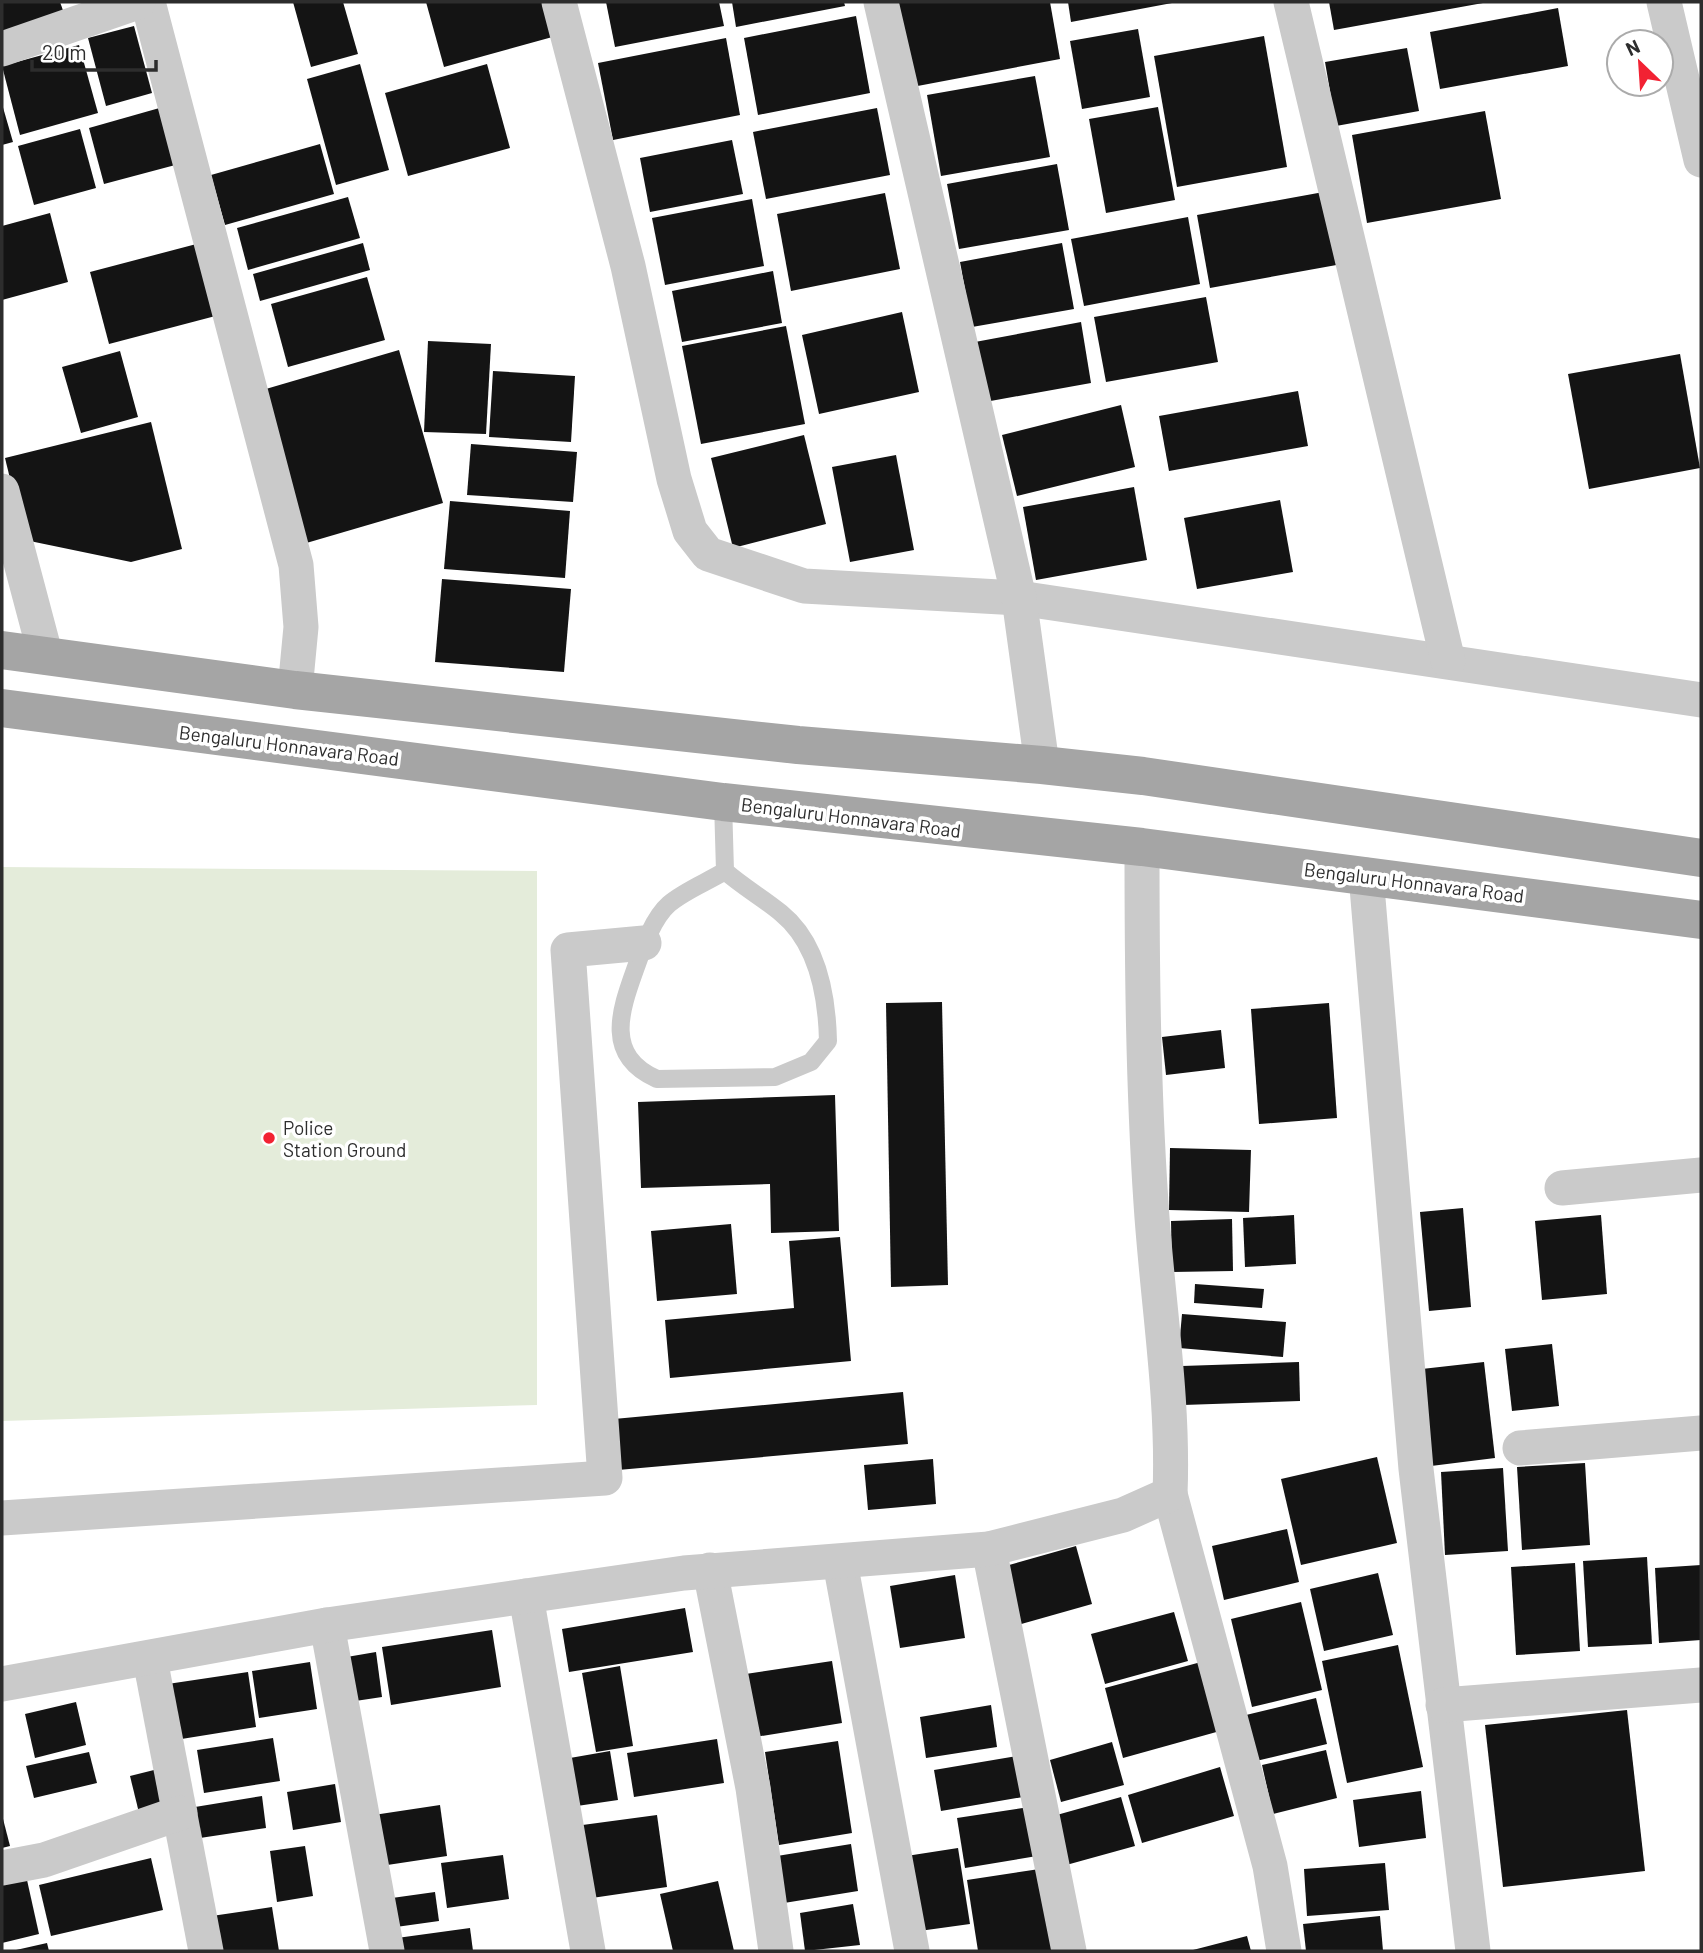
<svg xmlns="http://www.w3.org/2000/svg" width="1703" height="1953" font-family="Barlow,sans-serif">
	<style>
		.green { fill: #e4ecda }
		.building { fill: #141414 }
		.lines { fill: none; stroke-linecap: round; stroke-linejoin: round }
		.service { stroke: #cacaca; stroke-width: 18 }
		.minor { stroke: #cacaca; stroke-width: 35 }
		.primary { stroke: #a5a5a5; stroke-width: 38 }
		.poi-dot { fill: #f22233; stroke: #fff; stroke-width: 2.5 }
		.labels { text-anchor: middle; dominant-baseline: central; stroke-width: 7; stroke-linejoin: round; paint-order: stroke }
		.street-label { font-size: 19px; fill: #2d2d2d; stroke: #fff }
		.poi-label { font-size: 19px; fill: #2d2d2d; stroke: #fff; text-anchor: start }
	</style>
	<rect width="100%" height="100%" fill="#fff"/>
	<polygon class="green" points="2,867 537,871 537,1405 2,1421"/>
	<g class="building">
		<polygon points="2,2 60,2 65,16 2,38"/>
		<polygon points="293,2 343,2 358,54 311,67"/>
		<polygon points="426,2 547,2 556,36 444,67"/>
		<polygon points="606,2 719,2 724,26 615,47"/>
		<polygon points="732,2 844,2 845,6 736,27"/>
		<polygon points="892,2 1050,2 1060,59 907,88"/>
		<polygon points="1068,2 1172,2 1172,3 1071,22"/>
		<polygon points="1329,2 1483,2 1483,3 1334,30"/>
		<polygon points="1558,8 1568,66 1440,89 1430,32"/>
		<polygon points="856,16 870,93 758,115 744,38"/>
		<polygon points="134,26 152,93 106,106 88,38"/>
		<polygon points="1138,29 1150,97 1082,109 1070,41"/>
		<polygon points="1264,36 1287,167 1177,187 1154,56"/>
		<polygon points="726,38 740,115 613,140 598,63"/>
		<polygon points="79,45 98,113 20,135 2,66"/>
		<polygon points="1407,48 1419,111 1336,126 1325,62"/>
		<polygon points="360,64 389,170 336,185 307,79"/>
		<polygon points="487,64 510,148 408,176 385,93"/>
		<polygon points="1035,76 1050,157 941,176 927,95"/>
		<polygon points="2,104 13,142 2,145"/>
		<polygon points="163,107 179,164 104,184 89,128"/>
		<polygon points="1158,107 1175,200 1106,213 1089,119"/>
		<polygon points="877,108 890,175 766,199 753,132"/>
		<polygon points="1485,111 1501,199 1367,223 1352,135"/>
		<polygon points="80,129 96,188 34,205 18,146"/>
		<polygon points="732,140 743,194 650,212 640,158"/>
		<polygon points="320,144 334,194 225,225 211,175"/>
		<polygon points="1057,164 1069,230 959,249 947,184"/>
		<polygon points="1329,191 1342,264 1210,288 1197,215"/>
		<polygon points="885,193 900,269 791,291 777,214"/>
		<polygon points="348,197 360,238 248,270 237,228"/>
		<polygon points="752,199 764,266 665,285 652,218"/>
		<polygon points="50,213 68,282 2,300 2,226"/>
		<polygon points="1188,217 1200,284 1084,306 1071,239"/>
		<polygon points="204,242 223,314 109,344 90,272"/>
		<polygon points="363,243 370,270 260,301 253,274"/>
		<polygon points="1062,243 1074,309 972,327 960,262"/>
		<polygon points="773,271 782,323 682,342 672,291"/>
		<polygon points="367,277 385,340 288,367 271,304"/>
		<polygon points="1206,297 1218,362 1106,382 1094,317"/>
		<polygon points="902,312 919,392 819,414 802,335"/>
		<polygon points="1081,322 1091,383 985,402 975,342"/>
		<polygon points="786,326 805,424 701,444 682,346"/>
		<polygon points="428,341 491,344 486,434 424,432"/>
		<polygon points="399,350 443,503 303,544 259,391"/>
		<polygon points="120,351 138,417 81,433 62,367"/>
		<polygon points="1680,354 1700,468 1589,489 1568,374"/>
		<polygon points="493,371 575,376 571,442 489,437"/>
		<polygon points="1298,391 1308,446 1169,471 1159,416"/>
		<polygon points="1121,405 1135,467 1017,496 1002,435"/>
		<polygon points="151,422 182,549 131,562 25,540 5,458"/>
		<polygon points="804,435 826,524 733,548 711,458"/>
		<polygon points="471,444 577,452 573,502 467,495"/>
		<polygon points="896,455 914,550 850,562 832,467"/>
		<polygon points="1134,487 1147,560 1036,580 1023,507"/>
		<polygon points="1280,500 1293,572 1197,589 1184,518"/>
		<polygon points="450,501 570,511 565,578 444,569"/>
		<polygon points="442,579 571,589 564,672 435,662"/>
		<polygon points="942,1002 948,1285 891,1287 886,1003"/>
		<polygon points="1329,1003 1337,1118 1259,1124 1251,1009"/>
		<polygon points="1221,1030 1225,1068 1166,1075 1162,1037"/>
		<polygon points="835,1095 839,1231 771,1233 770,1184 641,1188 638,1102"/>
		<polygon points="1170,1148 1251,1150 1249,1212 1169,1210"/>
		<polygon points="1463,1208 1471,1307 1429,1311 1420,1212"/>
		<polygon points="1294,1215 1296,1264 1245,1267 1243,1218"/>
		<polygon points="1601,1215 1607,1294 1542,1300 1535,1221"/>
		<polygon points="1232,1219 1233,1271 1172,1272 1171,1221"/>
		<polygon points="731,1224 737,1294 657,1301 651,1231"/>
		<polygon points="840,1237 851,1361 670,1378 665,1320 794,1308 789,1241"/>
		<polygon points="1195,1284 1264,1289 1262,1308 1194,1303"/>
		<polygon points="1182,1314 1286,1322 1283,1357 1179,1348"/>
		<polygon points="1552,1344 1559,1406 1512,1411 1505,1349"/>
		<polygon points="1299,1362 1300,1401 1183,1405 1182,1366"/>
		<polygon points="1484,1362 1495,1458 1423,1467 1413,1370"/>
		<polygon points="903,1392 908,1444 618,1470 614,1419"/>
		<polygon points="1377,1457 1397,1543 1301,1565 1281,1479"/>
		<polygon points="933,1459 936,1504 868,1510 864,1465"/>
		<polygon points="1585,1463 1590,1545 1522,1550 1517,1467"/>
		<polygon points="1503,1468 1508,1551 1445,1555 1441,1472"/>
		<polygon points="1287,1529 1299,1582 1224,1600 1212,1546"/>
		<polygon points="1076,1546 1092,1604 1011,1627 995,1569"/>
		<polygon points="1647,1557 1652,1644 1588,1647 1583,1561"/>
		<polygon points="1575,1563 1580,1651 1516,1655 1511,1567"/>
		<polygon points="1701,1565 1701,1640 1659,1643 1655,1568"/>
		<polygon points="1378,1573 1393,1635 1324,1651 1310,1589"/>
		<polygon points="955,1575 965,1638 900,1648 890,1586"/>
		<polygon points="1301,1602 1322,1690 1252,1707 1231,1619"/>
		<polygon points="685,1608 693,1652 569,1672 562,1629"/>
		<polygon points="1174,1612 1188,1661 1105,1684 1091,1634"/>
		<polygon points="492,1630 501,1687 391,1705 382,1647"/>
		<polygon points="1398,1645 1423,1767 1347,1783 1322,1661"/>
		<polygon points="376,1652 382,1697 342,1703 335,1659"/>
		<polygon points="832,1661 842,1723 749,1738 739,1675"/>
		<polygon points="310,1662 317,1709 259,1718 252,1671"/>
		<polygon points="1201,1662 1220,1731 1123,1758 1105,1688"/>
		<polygon points="620,1666 633,1746 596,1752 582,1673"/>
		<polygon points="248,1672 256,1727 169,1741 161,1685"/>
		<polygon points="1316,1698 1327,1744 1256,1761 1246,1715"/>
		<polygon points="76,1702 86,1745 35,1758 25,1714"/>
		<polygon points="991,1705 997,1747 926,1758 920,1717"/>
		<polygon points="1627,1710 1645,1871 1503,1887 1485,1725"/>
		<polygon points="273,1738 280,1781 204,1793 197,1750"/>
		<polygon points="717,1739 724,1783 634,1797 627,1753"/>
		<polygon points="838,1741 852,1833 779,1845 765,1752"/>
		<polygon points="1112,1742 1124,1785 1061,1802 1050,1760"/>
		<polygon points="1326,1750 1337,1798 1273,1814 1262,1765"/>
		<polygon points="610,1751 618,1800 577,1806 570,1758"/>
		<polygon points="89,1752 97,1783 34,1798 26,1766"/>
		<polygon points="1017,1756 1023,1797 941,1811 934,1770"/>
		<polygon points="1220,1767 1234,1816 1142,1843 1128,1795"/>
		<polygon points="154,1770 165,1818 142,1825 130,1776"/>
		<polygon points="335,1784 341,1822 293,1830 287,1792"/>
		<polygon points="1421,1791 1426,1838 1359,1847 1353,1800"/>
		<polygon points="262,1796 266,1828 200,1838 195,1807"/>
		<polygon points="1121,1797 1135,1846 1059,1867 1046,1818"/>
		<polygon points="440,1805 447,1856 374,1867 367,1816"/>
		<polygon points="1036,1806 1043,1855 965,1868 957,1818"/>
		<polygon points="2,1815 10,1846 2,1848"/>
		<polygon points="657,1815 667,1887 585,1899 575,1826"/>
		<polygon points="851,1844 858,1891 784,1903 777,1856"/>
		<polygon points="305,1846 313,1896 277,1902 270,1851"/>
		<polygon points="958,1848 970,1924 912,1932 900,1857"/>
		<polygon points="503,1855 509,1899 447,1908 441,1863"/>
		<polygon points="151,1858 163,1910 51,1936 39,1885"/>
		<polygon points="1385,1863 1389,1910 1307,1916 1304,1869"/>
		<polygon points="1046,1868 1058,1951 978,1951 967,1880"/>
		<polygon points="25,1871 39,1934 2,1943 2,1876"/>
		<polygon points="718,1881 734,1951 673,1951 660,1894"/>
		<polygon points="435,1892 439,1921 396,1927 392,1898"/>
		<polygon points="853,1904 860,1945 805,1951 800,1913"/>
		<polygon points="272,1907 279,1951 210,1951 205,1917"/>
		<polygon points="1380,1916 1383,1951 1306,1951 1303,1924"/>
		<polygon points="470,1928 473,1951 399,1951 397,1938"/>
		<polygon points="1247,1936 1251,1951 1193,1951 1193,1950"/>
		<polygon points="47,1943 49,1951 16,1951 16,1950"/>
	</g>
	<g class="lines">
		<path class="service" d="M723,802L725,871C743,887 763,898 781,913C818,943 827,997 828,1041L811,1062L775,1077L657,1079C603,1055 621,1009 636,967C643,947 653,918 669,904C684,891 707,882 725,871"/>
		<g class="minor">
			<polyline points="148,2 296,565 301,627 295,690"/>
			<polyline points="559,2 628,266 674,479 690,531 708,554 804,586 1019,598 1701,700"/>
			<polyline points="881,2 1019,598 1042,765"/>
			<polyline points="1291,2 1448,661"/>
			<polyline points="1664,2 1701,160"/>
			<polyline points="2,49 138,2"/>
			<polyline points="2,491 46,657"/>
			<polyline points="1366,875 1416,1469 1473,1951"/>
			<polyline points="1562,1188 1701,1175"/>
			<polyline points="1520,1448 1701,1433"/>
			<polyline points="1170,1494 1270,1866 1284,1951"/>
			<polyline points="2,1518 605,1478 568,950 644,943"/>
			<polyline points="989,1549 1069,1951"/>
			<polyline points="840,1562 912,1951"/>
			<polyline points="710,1570 753,1788 776,1951"/>
			<polyline points="526,1596 588,1951"/>
			<polyline points="327,1625 387,1951"/>
			<polyline points="150,1659 206,1951"/>
			<path d="M2,1684L327,1625L684,1573L989,1549L1123,1515L1170,1494C1174,1397 1157,1299 1151,1203C1143,1084 1142,965 1142,847"/>
			<polyline points="1443,1705 1701,1685"/>
			<polyline points="2,1868 44,1860 180,1813"/>
		</g>
		<g class="primary">
			<polyline points="2,650 295,690 798,745 1042,765 1143,776 1701,858"/>
			<polyline points="2,708 723,802 1142,847 1701,920"/>
		</g>
	</g>
	<circle class="poi-dot" cx="269" cy="1138" r="7"/>
	<g class="labels">
		<g class="street-label">
			<text transform="translate(289 745) rotate(7)">Bengaluru Honnavara Road</text>
			<text transform="translate(851 817) rotate(7)">Bengaluru Honnavara Road</text>
			<text transform="translate(1414 882) rotate(7)">Bengaluru Honnavara Road</text>
		</g>
		<g class="poi-label">
			<text x="283" y="1127">Police<tspan x="283" dy="22">Station Ground</tspan></text>
		</g>
	</g>
	<rect width="1703" height="1953" fill="none" stroke="#2d2d2d" stroke-width="7"/>
	<g transform="translate(1640 63) rotate(335)"><circle r="33" fill="#ffffff" stroke="#ababab" stroke-width="2"/>
	<path d="M0-5L12 26L0 18L-12 26Z" fill="#f22233"/>
	<text y="-10" font-size="19" font-weight="bold" text-anchor="middle" fill="#2d2d2d">N</text>
	</g>
	<path d="M32 60v10h124v-10" fill="none" stroke="#2d2d2d" stroke-width="3.5"/>
	<text x="42" y="60" font-size="21" fill="#2d2d2d" stroke="#ffffff" stroke-width="5" paint-order="stroke">20 m</text>
</svg>
